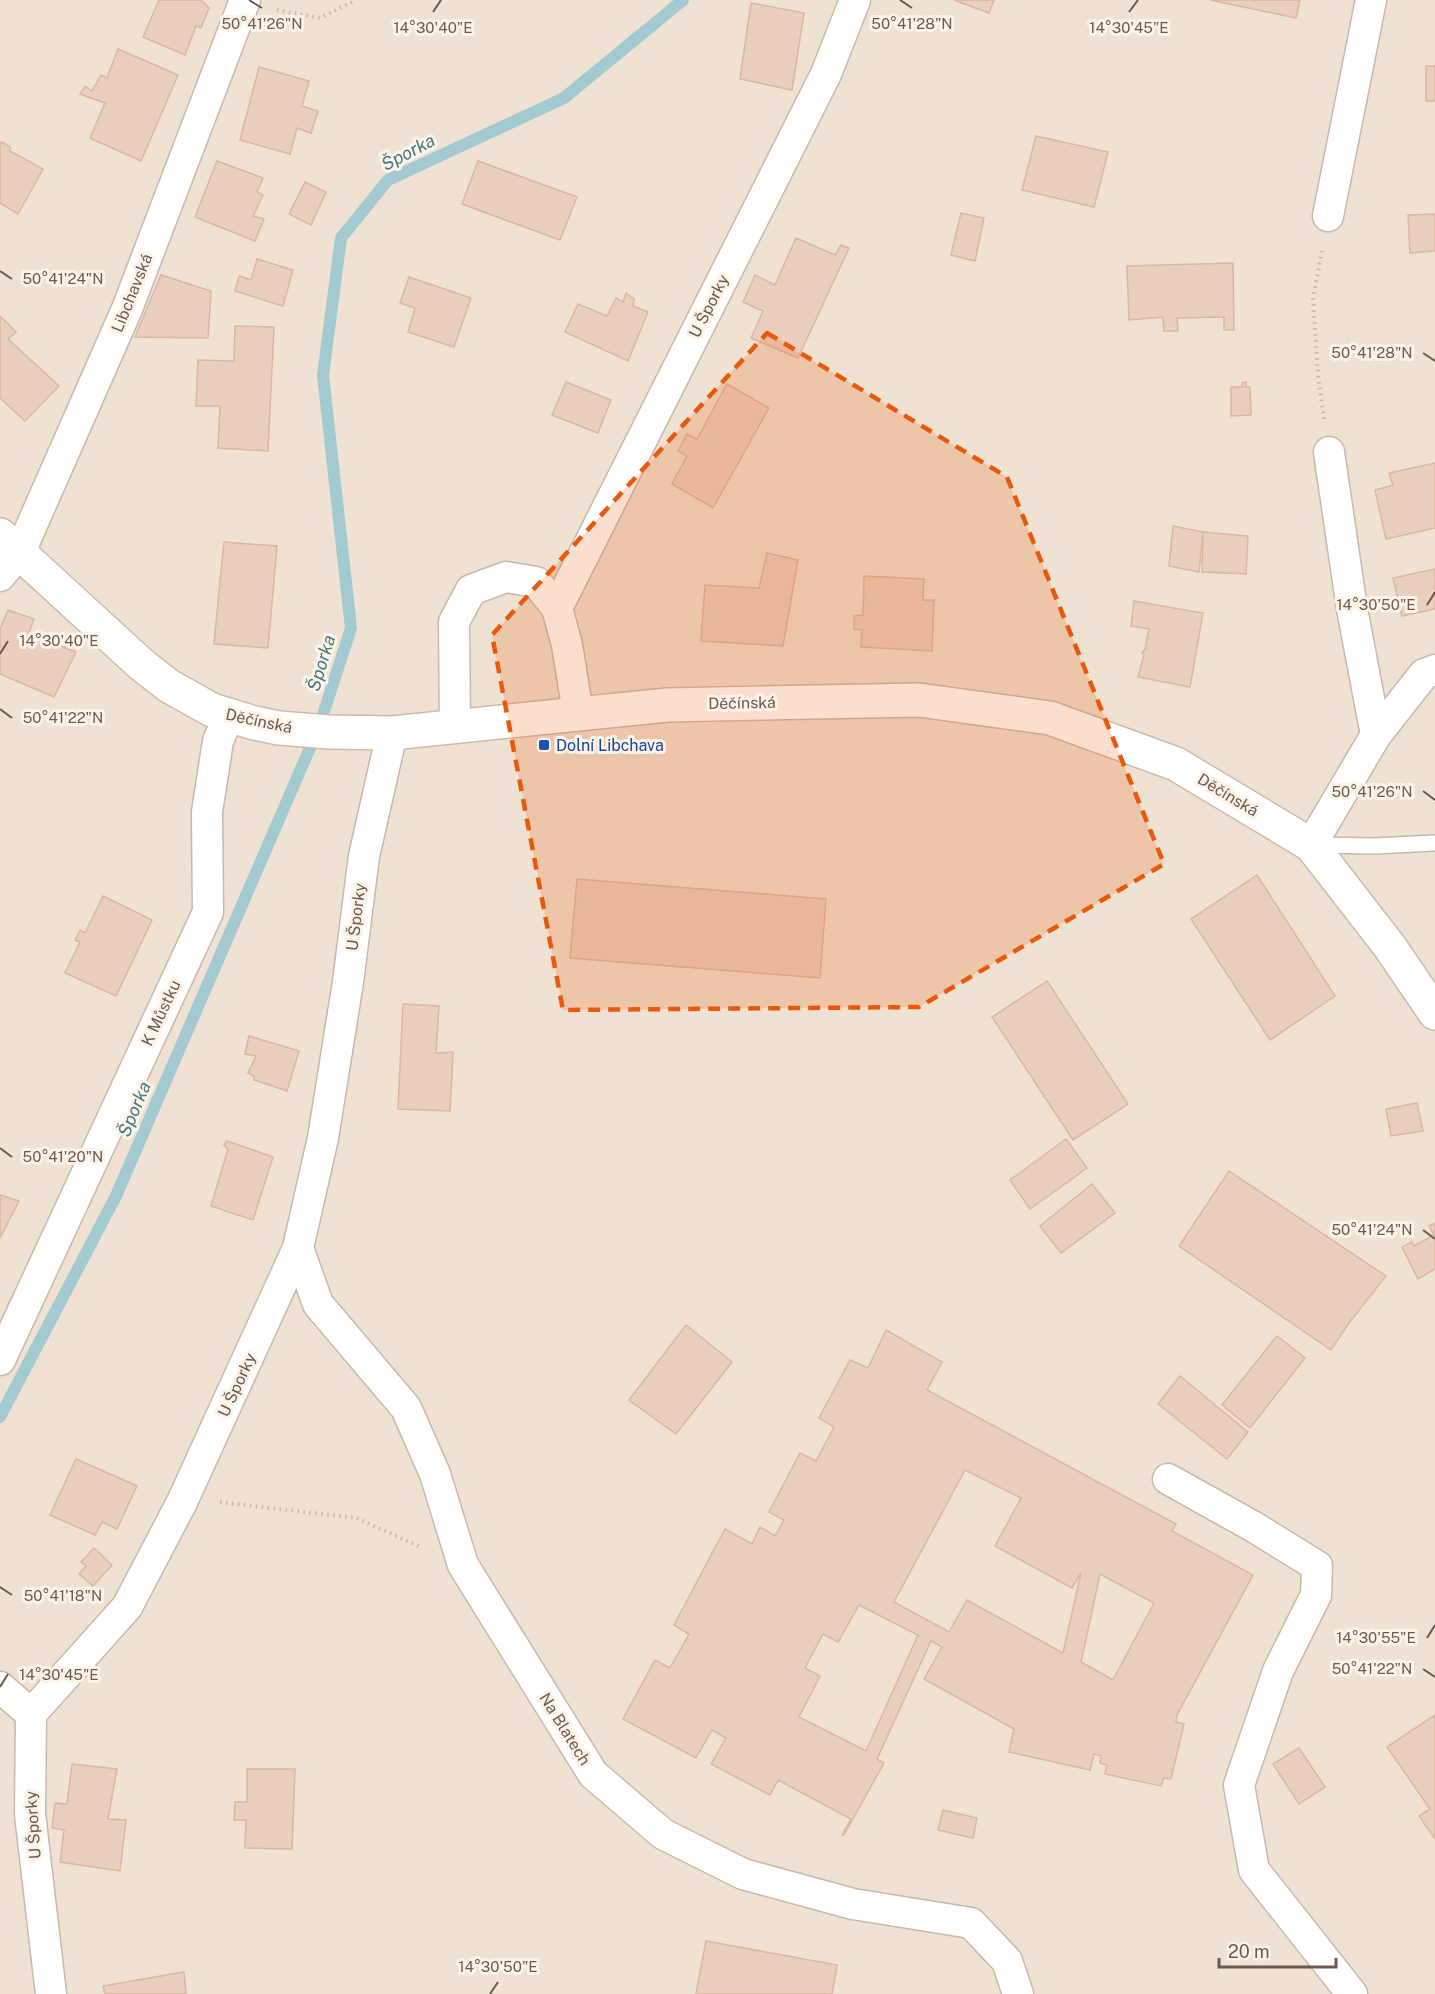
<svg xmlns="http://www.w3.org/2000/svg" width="1435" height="1994" font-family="'Public Sans',sans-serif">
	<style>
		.residential { fill: #efe2d3 }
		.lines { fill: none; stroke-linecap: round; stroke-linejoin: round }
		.stream { stroke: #a2cad0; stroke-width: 12 }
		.building { fill: #ebcfbe; stroke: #dbb6a1; stroke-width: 1.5; fill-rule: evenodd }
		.service-casing { stroke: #c8b8ac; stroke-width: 18 }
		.minor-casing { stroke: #c8b8ac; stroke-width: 33 }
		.secondary-casing { stroke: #cdbaac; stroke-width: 36 }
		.path { stroke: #cfb3a2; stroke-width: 4; stroke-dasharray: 1.5 4.5; stroke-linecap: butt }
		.service { stroke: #fff; stroke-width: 15 }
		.minor { stroke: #fff; stroke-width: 30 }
		.secondary { stroke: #fff; stroke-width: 33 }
		.marked { fill: #e8590c; fill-opacity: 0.2; stroke: #e8590c; stroke-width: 4.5; stroke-dasharray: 12 8; stroke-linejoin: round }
		.ticks { fill: none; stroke: #6e584d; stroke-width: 2 }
		.transit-dot { fill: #1a4fb4; stroke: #fcf4e9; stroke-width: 2 }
		.labels { text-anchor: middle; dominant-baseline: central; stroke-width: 6; stroke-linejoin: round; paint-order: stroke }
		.street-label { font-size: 16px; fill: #6e584d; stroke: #fcf4e9 }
		.transit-label { font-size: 16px; fill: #164399; stroke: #fcf4e9; text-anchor: start }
		.water-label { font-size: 18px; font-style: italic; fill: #49767f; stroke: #fcf4e9 }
		.ticks-label { font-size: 15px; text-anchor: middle; fill: #6e584d; stroke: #fcf4e9; stroke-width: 6; stroke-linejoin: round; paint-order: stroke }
	</style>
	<rect width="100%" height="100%" fill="#f9f0e3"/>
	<rect class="residential" x="0" y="0" width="1435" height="1994"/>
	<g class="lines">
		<polyline class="stream" points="0,1417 116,1196 319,727 351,628 323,375 341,238 388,180 564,98 683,0"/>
	</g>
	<g class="building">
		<polygon points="159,0 201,0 209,8 201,28 196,26 185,55 143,37"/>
		<polygon points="954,0 994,0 989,13"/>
		<polygon points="1210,0 1300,0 1296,18"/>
		<polygon points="751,3 804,13 792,90 740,79"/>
		<polygon points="118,49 178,75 141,161 90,138 105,103 80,94 85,86 92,91 101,75 107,78"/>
		<rect x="1426" y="66" width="9" height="35"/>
		<polygon points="259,67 309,81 302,106 318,111 311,133 297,128 290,154 240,140"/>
		<polygon points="1036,136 1108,152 1094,207 1022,190"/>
		<polygon points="2,142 10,147 10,151 43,169 18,214 0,203 0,143"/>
		<polygon points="217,161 263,178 257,192 263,195 253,216 264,219 255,241 195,217"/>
		<polygon points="478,161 577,197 560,240 462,204"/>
		<polygon points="305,182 326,192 311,225 289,214"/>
		<polygon points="961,213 984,218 975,261 951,255"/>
		<polygon points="1435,214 1435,251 1410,253 1408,215"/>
		<polygon points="796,238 835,255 841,245 849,248 798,358 751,338 763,311 743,302 755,275 775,285"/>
		<polygon points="257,259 293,270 283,306 235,291 239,276 251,280"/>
		<polygon points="1233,263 1234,330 1224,330 1224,317 1177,318 1178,331 1164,331 1163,317 1129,320 1127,266"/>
		<polygon points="161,275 211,291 208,338 135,337"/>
		<polygon points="409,277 471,298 454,347 408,332 415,308 400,303"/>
		<polygon points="626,293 634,299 633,306 648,312 628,361 565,332 578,304 607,316 616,298 623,302"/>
		<polygon points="0,316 16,332 8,339 59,386 25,421 0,398"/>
		<polygon points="235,326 274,327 268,451 218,448 220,406 196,406 198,360 234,361"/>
		<polygon points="566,382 611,400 598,433 552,415"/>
		<polygon points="1246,382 1246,387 1250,387 1251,415 1231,416 1231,387 1243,387 1242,383"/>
		<polygon points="727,384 769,408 713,508 672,484 687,456 678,451 687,434 697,439"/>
		<polygon points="1435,463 1435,528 1386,539 1375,490 1393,485 1389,473"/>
		<polygon points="1173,526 1203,532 1199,572 1169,566"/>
		<polygon points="1203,532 1248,536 1246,574 1202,572"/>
		<polygon points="224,542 277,546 268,648 214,644"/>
		<polygon points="767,553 798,560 783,646 701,641 705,585 759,588"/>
		<polygon points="1435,569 1435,609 1402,616 1393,578"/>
		<polygon points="864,576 924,579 923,600 934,600 932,651 861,647 862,630 854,629 854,616 863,615"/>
		<polygon points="1134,601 1203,613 1190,687 1138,677 1144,655 1142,653 1145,649 1149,629 1131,626"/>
		<polygon points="8,610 34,619 29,633 76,652 54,697 0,674 0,629"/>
		<polygon points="1257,875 1335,996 1270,1040 1191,919"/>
		<polygon points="577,879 826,899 820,978 570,958"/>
		<polygon points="103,896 152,920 116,996 65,973 80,942 75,940 80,930 85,933"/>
		<polygon points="1047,981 1128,1104 1073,1140 992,1017"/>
		<polygon points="403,1004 439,1006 436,1053 453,1052 450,1111 398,1109"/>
		<polygon points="249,1036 299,1051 287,1091 254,1080 254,1076 248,1073 256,1056 245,1054"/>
		<polygon points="1417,1103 1423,1131 1391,1136 1386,1109"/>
		<polygon points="1066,1139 1087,1168 1030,1209 1010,1180"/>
		<polygon points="227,1141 273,1157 253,1220 211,1206 228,1149 224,1145"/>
		<polygon points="1229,1171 1386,1276 1349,1323 1331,1350 1179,1246"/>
		<polygon points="1092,1184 1115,1213 1061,1253 1040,1226"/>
		<polygon points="0,1195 19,1201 0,1238"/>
		<polygon points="1435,1223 1435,1269 1418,1279 1402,1247 1412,1242 1414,1246 1434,1235 1429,1226"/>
		<polygon points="686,1325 732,1362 676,1434 629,1400"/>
		<path d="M886,1330L942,1362L927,1390L1176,1524L1172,1531L1253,1575L1177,1715L1176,1722L1184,1724L1171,1779L1164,1778L1161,1786L1105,1774L1107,1765L1100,1763L1101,1756L1094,1754L1090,1770L1009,1752L1014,1729L924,1679L942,1647L931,1641L877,1759L884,1763L844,1835H842L851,1819L778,1780L770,1795L711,1764L726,1738L712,1730L696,1758L623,1719L655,1660L670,1668L689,1634L674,1625L725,1529L752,1544L760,1527L775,1536L784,1520L769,1512L800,1453L816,1461L834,1427L819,1418L850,1360L868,1368ZM965,1470L1021,1498L995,1546L1072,1588L1081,1573L1063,1653L967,1600L949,1632L894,1602ZM1100,1574L1154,1603L1113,1680L1081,1662ZM859,1605L918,1635L866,1751L799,1717L820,1676L805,1668L823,1634L838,1642Z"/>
		<polygon points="1277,1336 1305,1358 1250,1428 1222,1405"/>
		<polygon points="1180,1376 1248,1432 1227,1459 1158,1404"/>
		<polygon points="76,1459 137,1486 117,1529 102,1522 95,1535 50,1515"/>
		<polygon points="94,1548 112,1565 93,1586 79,1574 86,1566 81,1562"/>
		<polygon points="1435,1715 1435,1839 1419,1816 1430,1809 1387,1747"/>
		<polygon points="1299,1748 1325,1787 1299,1804 1273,1764"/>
		<polygon points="72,1764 117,1769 108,1819 126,1820 120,1871 60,1862 64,1830 52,1828 55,1803 67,1804"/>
		<polygon points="247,1769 295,1769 292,1849 245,1848 246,1820 234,1820 235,1802 247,1802"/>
		<polygon points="943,1810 977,1818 973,1838 938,1830"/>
		<polygon points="706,1941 837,1965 832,1994 696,1994"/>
		<polygon points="184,1972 186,1994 105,1994 103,1986"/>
	</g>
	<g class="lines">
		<defs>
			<polyline id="service" points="1314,845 1375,846 1435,843"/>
			<g id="minor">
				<polyline points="1328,216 1371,0"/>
				<polyline points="0,576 20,552 127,309 245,0"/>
				<polyline points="557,608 826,74 855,0"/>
				<polyline points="455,727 454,622 471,590 506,577 536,582 557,608 567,645 578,713"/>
				<polyline points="1376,735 1424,674 1435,670"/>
				<polyline points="1311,845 1376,735 1352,609 1329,452"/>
				<polyline points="298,1248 318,1304 406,1408 435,1474 463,1565 593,1774 663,1834 743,1874 853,1904 971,1923 1007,1961 1018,1994"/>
				<polyline points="0,1360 208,912 207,812 218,741 229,715"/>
				<polyline points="1168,1479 1254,1527 1317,1566 1316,1595 1278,1671 1239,1785 1254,1870 1352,1994"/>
				<polyline points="0,1687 31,1714"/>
				<polyline points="51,1994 30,1814 31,1714 127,1607 182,1502 298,1248 323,1138 348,982 364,856 392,733"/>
			</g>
			<polyline id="secondary" points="0,535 142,665 169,686 212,710 254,723 279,728 329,732 392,733 667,705 919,700 1050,718 1176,764 1311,845 1390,947 1435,1013"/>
		</defs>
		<use href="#service" class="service-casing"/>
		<use href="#minor" class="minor-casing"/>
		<use href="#secondary" class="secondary-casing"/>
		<g class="path">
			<polyline points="277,10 320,18 356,0"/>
			<polyline points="1322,251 1313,298 1318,375 1324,419"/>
			<polyline points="220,1502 356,1518 421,1547"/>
		</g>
		<use href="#service" class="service"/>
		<use href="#minor" class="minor"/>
		<use href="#secondary" class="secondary"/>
	</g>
	<path class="marked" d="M767,333L1007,477L1164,864L919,1007L563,1010L492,635Z"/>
	<path class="ticks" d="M249,0L262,8M900,0L912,8M433,12L441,0M1129,12L1138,0M0,271L12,279M1423,353L1435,361M1427,605L1435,592M0,654L8,641M0,709L12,718M1423,791L1435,800M0,1148L12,1157M1423,1230L1435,1239M0,1587L12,1595M1427,1638L1435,1625M1423,1669L1435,1677M0,1687L8,1674M490,1994L498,1982"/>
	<rect class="transit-dot" x="538" y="739" width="12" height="12" rx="3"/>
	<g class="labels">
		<g class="street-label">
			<text transform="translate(132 293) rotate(-68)">Libchavská</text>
			<text transform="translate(709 306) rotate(-63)">U Šporky</text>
			<text transform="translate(742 703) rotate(-1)">Děčínská</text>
			<text transform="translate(259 721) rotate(12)">Děčínská</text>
			<text transform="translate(1228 795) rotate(31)">Děčínská</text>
			<text transform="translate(356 917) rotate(-83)">U Šporky</text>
			<text transform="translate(161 1013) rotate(-65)">K Můstku</text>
			<text transform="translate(237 1385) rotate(-65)">U Šporky</text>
			<text transform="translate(565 1729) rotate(58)">Na Blatech</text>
			<text transform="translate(33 1825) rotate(-94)">U Šporky</text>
		</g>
		<g class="transit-label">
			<text x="556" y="745">Dolní Libchava</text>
		</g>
		<g class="water-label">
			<text transform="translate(408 152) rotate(-28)">Šporka</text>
			<text transform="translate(321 663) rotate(-73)">Šporka</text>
			<text transform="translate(134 1109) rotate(-67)">Šporka</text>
		</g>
	</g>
	<g class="ticks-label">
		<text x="262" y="29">50°41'26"N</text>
		<text x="912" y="29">50°41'28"N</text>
		<text x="433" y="33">14°30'40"E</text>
		<text x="1129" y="33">14°30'45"E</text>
		<text x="63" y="284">50°41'24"N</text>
		<text x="1372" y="358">50°41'28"N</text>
		<text x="1376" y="610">14°30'50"E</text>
		<text x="59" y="646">14°30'40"E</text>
		<text x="63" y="723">50°41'22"N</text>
		<text x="1372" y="797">50°41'26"N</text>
		<text x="63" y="1162">50°41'20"N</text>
		<text x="1372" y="1235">50°41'24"N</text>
		<text x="63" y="1601">50°41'18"N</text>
		<text x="1376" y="1643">14°30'55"E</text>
		<text x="1372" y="1674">50°41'22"N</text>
		<text x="59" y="1680">14°30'45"E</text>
		<text x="498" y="1972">14°30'50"E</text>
	</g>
	<path d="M1219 1958v9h117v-9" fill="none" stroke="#6e584d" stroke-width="3"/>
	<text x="1228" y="1958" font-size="18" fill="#6e584d" stroke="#fcf4e9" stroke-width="4.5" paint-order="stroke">20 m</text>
</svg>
